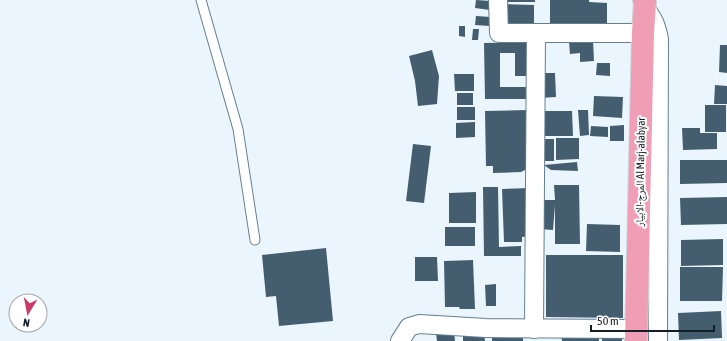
<svg xmlns="http://www.w3.org/2000/svg" width="727" height="341" font-family="'Asap Condensed','Noto Naskh Arabic',sans-serif">
	<style>
		.building { fill: #455e6f }
		.lines { fill: none; stroke-linecap: round; stroke-linejoin: round }
		.lane-casing { stroke: #657f92; stroke-width: 11 }
		.street-casing { stroke: #657f92; stroke-width: 20 }
		.primary-casing { stroke: #d0d2d4; stroke-width: 24 }
		.lane { stroke: #fff; stroke-width: 9 }
		.street { stroke: #fff; stroke-width: 18 }
		.primary { stroke: #ef9eb5; stroke-width: 22 }
		.labels { text-anchor: middle; dominant-baseline: central; stroke-width: 4; stroke-linejoin: round; paint-order: stroke }
		.street-label { font-size: 11px; fill: #141e26; stroke: #fff }
	</style>
	<rect width="100%" height="100%" fill="#eaf5fe"/>
	<g class="building">
		<polygon points="476,0 491,1 490,10 475,8"/>
		<rect x="502" y="0" width="33" height="2"/>
		<polygon points="550,0 589,0 589,2 607,3 607,26 550,25"/>
		<polygon points="504,4 534,5 534,26 503,25"/>
		<polygon points="476,16 491,17 490,26 475,25"/>
		<polygon points="459,26 465,26 465,37 459,36"/>
		<polygon points="473,29 479,29 478,40 472,40"/>
		<polygon points="593,40 594,61 580,62 580,53 570,54 569,41"/>
		<polygon points="529,42 529,76 515,76 515,53 500,53 500,87 530,87 530,99 485,99 484,43"/>
		<polygon points="720,45 727,45 727,73 719,72"/>
		<polygon points="432,50 439,76 437,104 418,106 415,81 409,56"/>
		<polygon points="597,63 610,63 610,76 596,75"/>
		<polygon points="539,73 555,73 556,97 539,98"/>
		<polygon points="454,74 474,74 474,91 455,91"/>
		<polygon points="715,85 727,86 727,104 714,104"/>
		<rect x="457" y="93" width="16" height="12"/>
		<polygon points="594,96 623,97 622,118 593,116"/>
		<rect x="705" y="105" width="21" height="27"/>
		<rect x="457" y="107" width="18" height="13"/>
		<polygon points="527,110 529,168 521,172 493,173 493,166 486,166 485,111"/>
		<polygon points="578,110 588,110 589,135 580,136"/>
		<polygon points="539,111 572,111 573,136 539,136"/>
		<polygon points="475,122 475,137 456,138 456,123"/>
		<polygon points="624,125 624,141 610,141 610,126"/>
		<polygon points="591,126 608,127 608,137 590,136"/>
		<polygon points="682,128 700,128 700,133 717,133 717,149 683,150"/>
		<polygon points="556,138 579,138 579,159 556,160"/>
		<rect x="541" y="139" width="13" height="22"/>
		<polygon points="413,144 431,146 424,203 406,201"/>
		<polygon points="680,160 727,160 727,183 680,184"/>
		<polygon points="577,162 578,171 551,170 544,165"/>
		<polygon points="554,185 579,185 580,244 555,244 555,205 553,230 539,229 540,200 555,200"/>
		<polygon points="483,187 498,187 499,247 521,246 521,256 484,256"/>
		<polygon points="529,188 531,236 522,237 522,242 504,242 502,189"/>
		<polygon points="476,192 476,223 449,223 449,193"/>
		<polygon points="727,197 727,224 681,225 680,198"/>
		<polygon points="587,224 620,225 620,252 586,251"/>
		<rect x="445" y="227" width="30" height="19"/>
		<polygon points="723,239 723,265 681,266 681,240"/>
		<polygon points="326,248 333,321 279,326 276,296 266,297 262,255"/>
		<polygon points="546,255 623,255 623,318 546,317"/>
		<polygon points="415,257 437,257 438,281 415,281"/>
		<polygon points="473,260 475,309 460,309 459,307 445,307 444,261"/>
		<polygon points="680,267 723,267 722,301 680,301"/>
		<polygon points="496,284 496,306 486,306 485,285"/>
		<polygon points="721,311 722,338 679,340 678,313"/>
		<polygon points="454,331 455,341 437,341 436,333"/>
		<polygon points="484,334 485,341 463,341 463,335"/>
		<polygon points="599,334 599,341 562,341 561,335"/>
		<rect x="492" y="335" width="31" height="6"/>
		<rect x="602" y="335" width="20" height="6"/>
	</g>
	<g class="lines">
		<defs>
			<polyline id="lane" points="201,0 238,129 255,240"/>
			<g id="street">
				<polyline points="498,0 499,33 643,33"/>
				<path d="M645,8C654,20 656,24 659,39L658,341"/>
				<polyline points="534,329 536,33"/>
				<polyline points="400,341 409,327 419,324 486,328 636,329"/>
			</g>
			<polyline id="primary" points="636,341 643,33 645,2 644,0"/>
		</defs>
		<use href="#lane" class="lane-casing"/>
		<use href="#street" class="street-casing"/>
		<use href="#primary" class="primary-casing"/>
		<use href="#lane" class="lane"/>
		<use href="#street" class="street"/>
		<use href="#primary" class="primary"/>
	</g>
	<g class="labels">
		<g class="street-label">
			<text transform="translate(640 172) rotate(-89)">المرج-الابيار Al Marj-alabyar</text>
		</g>
	</g>
	<g transform="translate(28 313) rotate(190)"><circle r="19" fill="#ffffff" stroke="#a1a5a8"/>
	<path d="M0-3L7 15L0 10L-7 15Z" fill="#c93c6a"/>
	<text y="-6" font-size="11" font-weight="bold" text-anchor="middle" fill="#141e26">N</text>
	</g>
	<path d="M591 325v6h123v-6" fill="none" stroke="#141e26" stroke-width="2"/>
	<text x="597" y="325" font-size="12" fill="#141e26" stroke="#ffffff" stroke-width="3" paint-order="stroke">50 m</text>
</svg>
